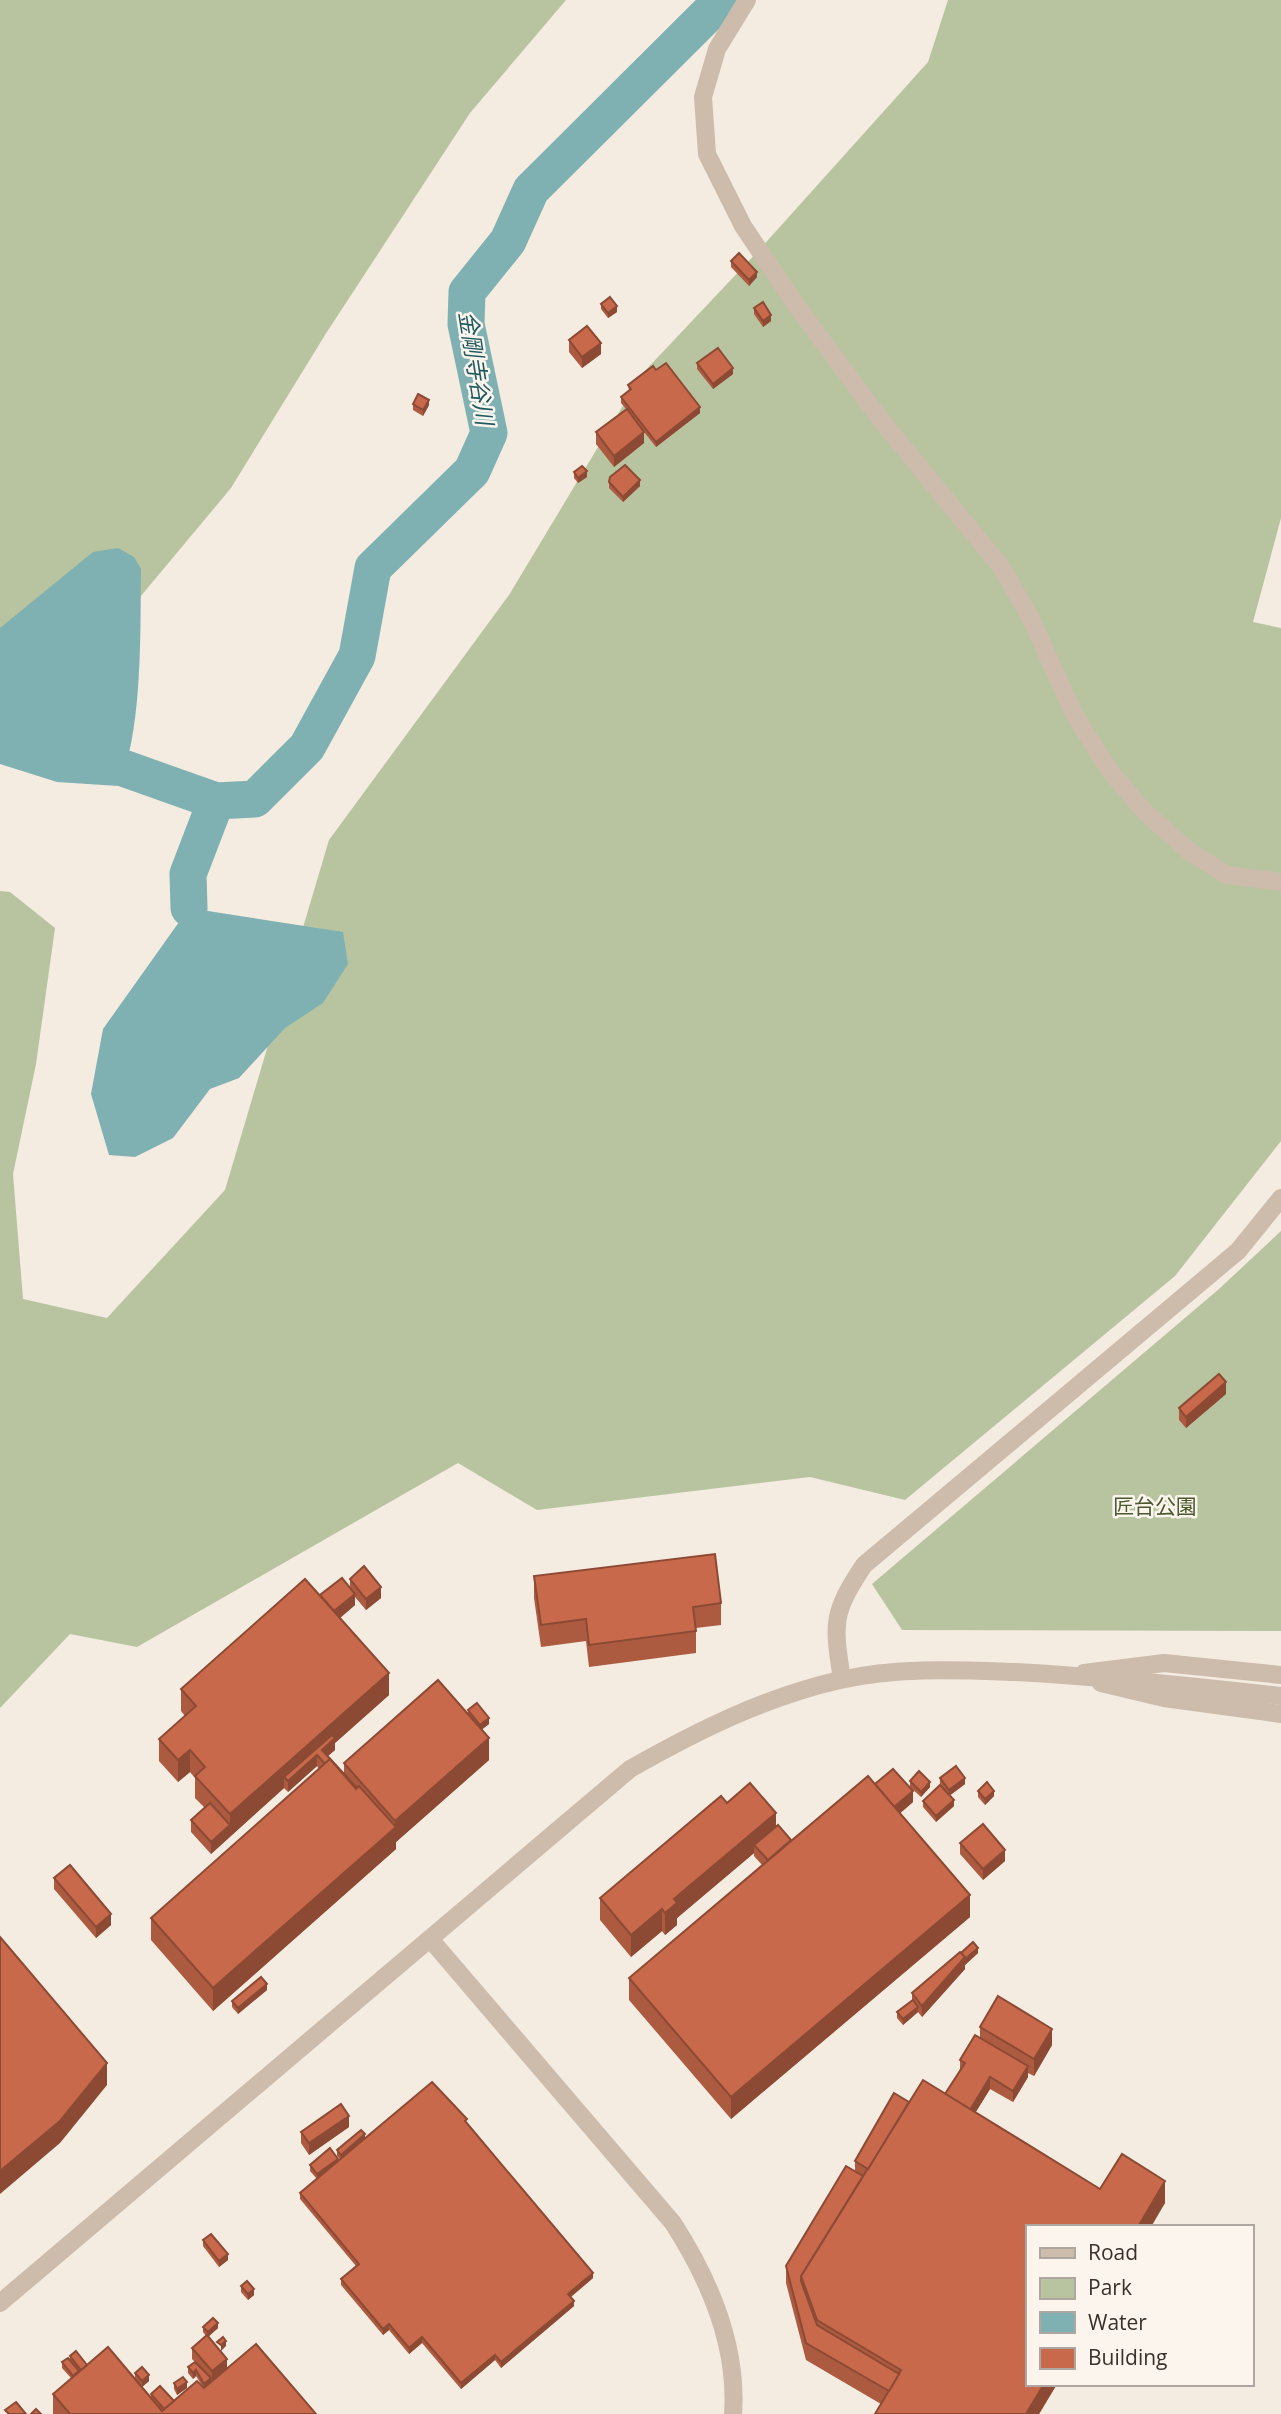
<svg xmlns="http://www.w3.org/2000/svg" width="1281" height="2414" font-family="'Open Sans','Noto Sans JP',sans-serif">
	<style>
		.green { fill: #b8c4a0 }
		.water { fill: #7fb0b2 }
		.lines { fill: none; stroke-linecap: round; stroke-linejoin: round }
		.river { stroke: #7fb0b2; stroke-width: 37 }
		.minor { stroke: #cdbbac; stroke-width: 18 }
		.tertiary { stroke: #cdbbac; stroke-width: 18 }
		.wall { fill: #ac5a40 }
		.shaded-wall { fill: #8c4a34 }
		.building { fill: #c8694b; stroke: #8c4a34; stroke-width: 2 }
		.labels { text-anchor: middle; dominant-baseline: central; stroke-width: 5; stroke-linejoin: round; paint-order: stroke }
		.park-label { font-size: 21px; fill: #4a5a2e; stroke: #fbf5ee }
		.water-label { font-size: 23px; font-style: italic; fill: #1f5a5e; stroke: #fbf5ee }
	</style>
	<rect width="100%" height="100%" fill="#f4ebe1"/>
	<g class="green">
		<polygon points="0,0 566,0 470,113 325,335 231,488 65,687 0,706"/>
		<polygon points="948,0 1281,0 1281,518 1253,622 1281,628 1281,1141 1175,1276 905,1500 810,1477 537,1510 458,1463 137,1647 70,1634 0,1708 0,891 10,892 55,928 36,1064 13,1174 23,1299 107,1318 225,1190 329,840 509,595 642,374 760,249 928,62"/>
		<polygon points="1281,1231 1281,1631 902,1630 872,1584 1219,1289"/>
	</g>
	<g class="water">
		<path d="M118,548L134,557L141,569C140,633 143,727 119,786L57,782L0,764V628L93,552Z"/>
		<polygon points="189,908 343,932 348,964 323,1003 285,1028 239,1078 210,1089 173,1138 135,1157 109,1155 91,1094 103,1029"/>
	</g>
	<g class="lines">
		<g class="river">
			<polyline points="126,769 216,801"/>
			<polyline points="189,908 188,874 216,801 255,799 307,747 357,656 373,568 472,471 489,433 466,324 467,292 508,241 531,190 722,0"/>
		</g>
		<g class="minor">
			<polyline points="747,0 717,49 703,97 707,154 743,226 796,305 881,420 1002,568 1031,619 1075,716 1110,771 1145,812 1190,852 1227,875 1281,882"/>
			<polyline points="1084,1673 1164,1663 1281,1675"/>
			<polyline points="1101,1683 1164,1698 1281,1714"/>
		</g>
		<g class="tertiary">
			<path d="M842,1679C833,1623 832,1613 864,1565L1238,1251L1281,1198"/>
			<path d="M431,1940L673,2223C709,2279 738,2346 733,2414"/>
			<path d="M0,2303L630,1769C697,1731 765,1697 840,1680C898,1667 957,1670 1016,1672C1105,1677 1192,1686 1281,1696"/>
		</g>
	</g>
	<g class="wall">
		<polygon points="731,261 757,277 749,286 731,267"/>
		<polygon points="601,304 617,312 608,318 601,309"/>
		<polygon points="754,308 771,321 763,327 754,314"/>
		<polygon points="569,340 601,354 582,368 569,352"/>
		<polygon points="697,363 733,374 713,389 697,369"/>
		<polygon points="628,385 700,413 656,447 644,432 644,443 614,467 596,444 596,432 626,409 621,403 621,397 629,391"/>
		<polygon points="413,404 429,405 423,416 413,410"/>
		<polygon points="574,472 587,477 578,483 574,478"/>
		<polygon points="609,482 640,486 623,502 609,488"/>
		<polygon points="1226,1394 1186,1428 1179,1420 1179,1408"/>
		<polygon points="534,1576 721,1603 721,1625 696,1628 696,1653 589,1667 586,1641 541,1647 534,1598"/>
		<polygon points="350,1579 381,1598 366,1610 355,1597 355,1605 340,1618 389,1695 335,1743 335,1750 328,1756 344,1774 344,1763 468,1714 468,1710 489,1724 482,1729 489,1760 396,1842 396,1849 213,2011 151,1940 151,1918 319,1769 317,1766 288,1792 284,1788 211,1854 191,1832 191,1820 205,1808 195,1798 195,1778 190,1772 178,1782 159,1761 159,1739 185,1716 181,1711 181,1689 320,1596 350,1587"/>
		<polygon points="940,1778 965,1784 949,1796 954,1806 936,1822 923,1807 923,1801 946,1792 940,1784"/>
		<polygon points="910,1781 930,1787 921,1797 910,1787"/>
		<polygon points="875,1784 913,1802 900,1813 970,1917 731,2119 629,2000 629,1978 762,1865 754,1856 754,1853 677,1918 677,1925 665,1935 662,1931 631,1957 600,1920 600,1898 727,1803 776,1827 791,1840"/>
		<polygon points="978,1791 994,1796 985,1805 978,1797"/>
		<polygon points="960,1843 1005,1861 983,1880 960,1854"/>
		<polygon points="54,1878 111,1925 96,1938 54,1889"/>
		<polygon points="960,1952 978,1953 965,1965 965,1969 922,2017 918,2012 903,2025 897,2018 897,2012 912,2001 912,1993"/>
		<polygon points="267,1990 238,2014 232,2007 232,2001"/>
		<polygon points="980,2027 1052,2045 1034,2076 1028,2073 1028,2077 1013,2102 990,2089 975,2113 1100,2189 1165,2203 1027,2384 1057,2384 1039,2414 875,2414 881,2404 806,2360 786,2283 786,2266 855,2171 855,2161 909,2102 945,2094 960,2071 960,2060 980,2037"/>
		<polygon points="467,2124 593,2278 571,2297 574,2306 501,2368 495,2360 461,2389 422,2343 409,2354 389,2330 383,2335 341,2285 341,2279 356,2266 300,2199 300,2193 317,2179 310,2171 310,2165 338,2161 340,2159 337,2156 337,2150 365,2139"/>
		<polygon points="349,2127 309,2155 301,2143 301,2132"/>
		<polygon points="203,2240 228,2260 219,2267 203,2246"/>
		<polygon points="241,2286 254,2295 248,2300 241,2292"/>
		<polygon points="203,2327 218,2328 208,2337 227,2369 316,2414 53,2414 53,2394 71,2378 62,2368 62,2362 70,2360 70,2356 87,2365 135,2378 135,2373 149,2381 142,2387 151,2397 151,2394 174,2401 203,2387 196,2376 193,2379 188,2373 188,2367 195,2362 192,2359 192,2348 206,2336 203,2332"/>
		<polygon points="174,2383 187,2388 177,2395 174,2389"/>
	</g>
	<g class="shaded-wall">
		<polygon points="757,272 757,277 749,286 749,280"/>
		<polygon points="617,306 617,312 608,318 608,313"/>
		<polygon points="771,315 771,321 763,327 763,321"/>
		<polygon points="601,343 601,354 582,368 582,357"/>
		<polygon points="733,368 733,374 713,389 713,384"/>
		<polygon points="429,400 429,405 423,416 423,410"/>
		<polygon points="700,407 700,413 656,447 656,442"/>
		<polygon points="644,432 644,443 614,467 614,456"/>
		<polygon points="587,471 587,477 578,483 578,478"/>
		<polygon points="640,480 640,486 623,502 623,497"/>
		<polygon points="1226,1382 1226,1394 1186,1428 1186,1417"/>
		<polygon points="381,1587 381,1598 366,1610 366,1599"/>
		<polygon points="355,1594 355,1605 334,1623 334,1612"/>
		<polygon points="389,1673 389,1695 335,1743 335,1750 322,1761 317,1755 317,1766 288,1792 288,1781 284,1777 284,1788 211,1854 211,1842 230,1825 230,1814"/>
		<polygon points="489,1718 489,1724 480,1731 480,1725"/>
		<polygon points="489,1738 489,1760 396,1842 396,1849 213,2011 213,1988 395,1828 395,1821"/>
		<polygon points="190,1750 190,1772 178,1782 178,1760"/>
		<polygon points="965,1778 965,1784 949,1796 949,1790"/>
		<polygon points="930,1782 930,1787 921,1797 921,1792"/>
		<polygon points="913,1791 913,1802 889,1823 889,1811"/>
		<polygon points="994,1791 994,1796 985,1805 985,1799"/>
		<polygon points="954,1800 954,1806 936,1822 936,1816"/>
		<polygon points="776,1813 776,1835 754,1845 754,1853 677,1918 677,1925 665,1935 665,1913 674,1899"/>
		<polygon points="1005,1850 1005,1861 983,1880 983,1869"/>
		<polygon points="970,1895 970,1917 731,2119 731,2097"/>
		<polygon points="662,1909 662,1931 631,1957 631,1935"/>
		<polygon points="111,1914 111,1925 96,1938 96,1927"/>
		<polygon points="978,1948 978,1953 965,1965 965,1959"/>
		<polygon points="965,1957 965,1969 922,2017 922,2006"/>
		<polygon points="267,1984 267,1990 238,2014 238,2008"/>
		<polygon points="918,2007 918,2012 903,2025 903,2019"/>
		<polygon points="1052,2029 1052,2045 1034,2076 1034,2059"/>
		<polygon points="107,2063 107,2085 60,2143 0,2194 0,2171"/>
		<polygon points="1028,2066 1028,2077 1013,2102 1013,2091"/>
		<polygon points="990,2077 990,2089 966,2128 966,2117"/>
		<polygon points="349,2116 349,2127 309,2155 309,2143"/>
		<polygon points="365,2134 365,2140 341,2160 341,2155"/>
		<polygon points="338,2159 338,2164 317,2180 317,2174"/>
		<polygon points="1165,2181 1165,2203 1151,2227 1138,2227"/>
		<polygon points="228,2254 228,2260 219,2267 219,2261"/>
		<polygon points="593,2273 593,2278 568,2299 568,2294"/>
		<polygon points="254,2289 254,2295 248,2300 248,2294"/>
		<polygon points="574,2301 574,2306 501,2368 501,2362"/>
		<polygon points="218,2323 218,2328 208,2337 208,2332"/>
		<polygon points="389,2324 389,2330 383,2335 383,2329"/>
		<polygon points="422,2337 422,2343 409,2354 409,2348"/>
		<polygon points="226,2341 226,2346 221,2351 221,2345"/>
		<polygon points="495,2355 495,2360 461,2389 461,2383"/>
		<polygon points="227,2359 227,2370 212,2383 212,2371"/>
		<polygon points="196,2370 196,2376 193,2379 193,2373"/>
		<polygon points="149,2375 149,2381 142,2387 142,2381"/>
		<polygon points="211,2378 211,2384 204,2390 204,2384"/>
		<polygon points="187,2382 187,2388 177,2395 177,2389"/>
		<polygon points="1044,2384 1057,2384 1039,2414 1026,2414"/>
	</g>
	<g class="building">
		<polygon points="739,253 757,272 749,280 731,261"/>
		<polygon points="610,297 617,306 608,313 601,304"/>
		<polygon points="763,302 771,315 763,321 754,308"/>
		<polygon points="587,326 601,343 582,357 569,340"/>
		<polygon points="718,348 733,368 713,384 697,363"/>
		<polygon points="666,363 700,407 656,442 621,397 631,389 628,385 653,366 656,370"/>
		<polygon points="418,394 429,400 423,410 413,404"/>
		<polygon points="627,409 644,432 614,456 596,432"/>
		<polygon points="625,465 640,480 623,497 609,482 610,477"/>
		<polygon points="582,466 587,471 578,478 574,472"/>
		<polygon points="1219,1374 1226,1382 1186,1417 1179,1408"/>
		<polygon points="715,1554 721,1603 693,1607 696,1631 589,1645 586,1619 541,1625 534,1576"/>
		<polygon points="364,1566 381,1587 366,1599 350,1579"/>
		<polygon points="342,1578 355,1594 334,1611 320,1595"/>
		<polygon points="305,1579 389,1673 230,1814 195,1776 205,1767 190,1750 178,1760 159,1739 196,1706 181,1689"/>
		<polygon points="438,1680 489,1738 395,1821 344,1763"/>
		<polygon points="477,1703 489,1718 480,1725 468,1710"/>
		<polygon points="332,1735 335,1738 322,1750 357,1788 330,1759 325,1764 317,1755 288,1781 284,1777"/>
		<polygon points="330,1759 356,1789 359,1786 396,1827 213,1988 151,1918"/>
		<polygon points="956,1766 965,1778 949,1790 940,1778"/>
		<polygon points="893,1769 913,1791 894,1807 875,1784"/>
		<polygon points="919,1771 930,1782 921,1792 910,1781"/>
		<polygon points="868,1776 970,1895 731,2097 629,1978"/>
		<polygon points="987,1782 994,1791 985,1799 978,1791"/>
		<polygon points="750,1783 776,1813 674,1899 677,1903 665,1913 662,1909 631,1935 600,1898 721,1796 727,1803"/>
		<polygon points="940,1785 954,1800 936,1816 923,1801"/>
		<polygon points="210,1803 230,1825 211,1842 191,1820"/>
		<polygon points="983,1824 1005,1850 983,1869 960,1843"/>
		<polygon points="778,1825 791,1840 768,1860 754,1845"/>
		<polygon points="70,1865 111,1914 96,1927 54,1878"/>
		<polygon points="0,1937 107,2063 60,2121 0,2171"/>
		<polygon points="973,1942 978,1948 965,1959 961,1953"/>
		<polygon points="960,1952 965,1957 922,2006 912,1993"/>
		<polygon points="261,1977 267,1984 238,2008 232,2001"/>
		<polygon points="998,1996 1052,2029 1034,2059 980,2027"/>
		<polygon points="913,2000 918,2007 903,2019 897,2012"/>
		<polygon points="975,2035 1028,2066 1013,2091 990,2077 970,2110 945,2094 965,2063 960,2060"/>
		<polygon points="923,2080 1100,2189 1122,2154 1165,2181 1138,2227 1027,2227 1027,2384 1044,2384 1026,2414 875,2414 901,2370 817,2320 801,2276"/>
		<polygon points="432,2082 467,2119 465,2121 593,2273 568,2294 574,2301 501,2362 495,2355 461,2383 422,2337 409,2348 389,2324 383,2329 341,2279 359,2264 300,2193"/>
		<polygon points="894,2093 909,2102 868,2169 855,2161"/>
		<polygon points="341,2104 349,2116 309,2143 301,2132"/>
		<polygon points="361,2130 365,2134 341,2155 337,2150"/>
		<polygon points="330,2148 338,2159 317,2174 310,2165"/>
		<polygon points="846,2166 863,2176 801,2276 801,2281 817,2325 899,2374 889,2391 806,2343 786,2266"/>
		<polygon points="211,2234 228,2254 219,2261 203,2240"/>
		<polygon points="247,2281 254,2289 248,2294 241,2286"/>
		<polygon points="213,2318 218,2323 208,2332 203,2327"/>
		<polygon points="207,2335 227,2359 212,2371 192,2348"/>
		<polygon points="223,2337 226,2341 221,2345 217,2342"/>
		<polygon points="256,2344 316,2414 70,2414 53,2394 108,2347 162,2411 197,2381 204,2388"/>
		<polygon points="76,2351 87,2365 81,2370 70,2356"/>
		<polygon points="68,2358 79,2371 73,2376 62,2362"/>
		<polygon points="195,2362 211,2378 204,2384 196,2370 193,2373 188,2367"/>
		<polygon points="142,2367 149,2375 142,2381 135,2373"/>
		<polygon points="183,2377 187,2382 177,2389 174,2383"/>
		<polygon points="160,2386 174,2401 164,2409 151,2394"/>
		<polygon points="16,2402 26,2414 9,2414 5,2410"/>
		<polygon points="36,2409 41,2414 31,2414"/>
	</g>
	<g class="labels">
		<g class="park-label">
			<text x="1155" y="1506">匠台公園</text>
		</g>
		<g class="water-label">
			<text transform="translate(477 368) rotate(81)">金剛寺谷川</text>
		</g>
	</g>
	<rect x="1026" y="2225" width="228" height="161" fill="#fbf5ee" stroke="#aea6a0" stroke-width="2"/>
	<rect x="1040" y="2248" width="35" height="10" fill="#cdbbac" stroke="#aea6a0" stroke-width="2"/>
	<text x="1088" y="2260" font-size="21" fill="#3b302b">Road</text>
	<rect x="1040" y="2278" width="35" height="21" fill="#b8c4a0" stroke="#aea6a0" stroke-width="2"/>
	<text x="1088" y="2295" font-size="21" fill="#3b302b">Park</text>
	<rect x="1040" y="2312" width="35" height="21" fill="#7fb0b2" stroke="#aea6a0" stroke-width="2"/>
	<text x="1088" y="2330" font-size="21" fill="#3b302b">Water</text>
	<rect x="1040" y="2348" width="35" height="21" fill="#c8694b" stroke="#aea6a0" stroke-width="2"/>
	<text x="1088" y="2365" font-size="21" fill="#3b302b">Building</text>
</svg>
